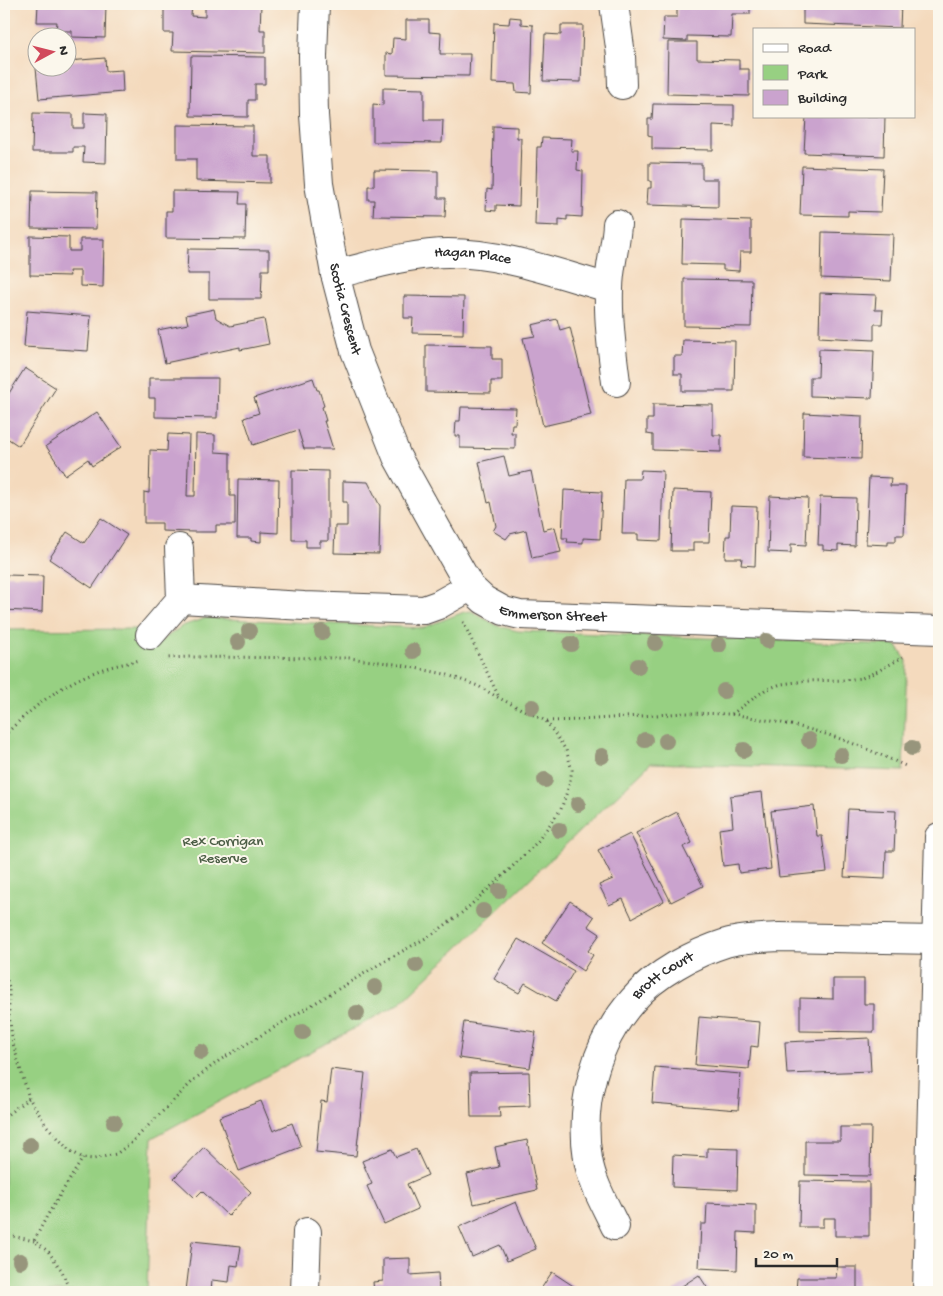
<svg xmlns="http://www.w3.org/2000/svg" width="943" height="1296" font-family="'Gochi Hand',sans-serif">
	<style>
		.green { fill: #97d082; stroke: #617e56 }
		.building { fill: #caa3ce }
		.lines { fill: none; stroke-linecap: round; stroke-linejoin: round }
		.minor-casing { stroke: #494541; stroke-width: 30 }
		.path { stroke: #494541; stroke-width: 3; stroke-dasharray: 1 4; stroke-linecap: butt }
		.minor { stroke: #fff; stroke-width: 28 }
		.tree { fill: #97957b }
		.labels { text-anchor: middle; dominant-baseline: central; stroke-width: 4; stroke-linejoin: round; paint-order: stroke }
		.street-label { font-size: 15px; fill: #2b2b2b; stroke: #fbf7ec }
		.park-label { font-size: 15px; fill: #4b5d45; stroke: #fbf7ec }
	</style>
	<rect width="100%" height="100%" fill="#fbf7ec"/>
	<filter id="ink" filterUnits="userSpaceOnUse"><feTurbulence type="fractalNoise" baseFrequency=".02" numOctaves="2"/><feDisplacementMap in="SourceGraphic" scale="10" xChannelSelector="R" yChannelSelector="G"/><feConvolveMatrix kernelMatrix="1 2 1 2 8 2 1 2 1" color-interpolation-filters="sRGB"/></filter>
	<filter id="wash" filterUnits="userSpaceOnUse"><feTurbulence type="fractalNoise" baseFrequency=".0096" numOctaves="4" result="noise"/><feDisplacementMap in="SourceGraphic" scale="20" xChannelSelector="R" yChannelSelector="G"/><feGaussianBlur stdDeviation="1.12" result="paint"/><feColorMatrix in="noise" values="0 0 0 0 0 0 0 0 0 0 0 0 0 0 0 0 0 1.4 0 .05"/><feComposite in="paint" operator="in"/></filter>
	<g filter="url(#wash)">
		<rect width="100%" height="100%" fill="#f4dabd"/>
		<polygon class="green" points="471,611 498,626 518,631 896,645 907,661 903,771 651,763 399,1004 152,1138 147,1292 4,1292 4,630 135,629 161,641 182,626 206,618 422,628 464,612"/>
		<g id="blocks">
			<g class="building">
				<polygon points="38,4 106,4 105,38 72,37 72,31 56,31 57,22 37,22"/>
				<polygon points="164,4 192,4 191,16 205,17 205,4 261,4 260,30 265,30 265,53 172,51 173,33 164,33"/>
				<polygon points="677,4 750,4 750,14 732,14 731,37 687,36 687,41 663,40 664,17 677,17"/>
				<polygon points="803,4 901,4 900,28 803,24"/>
				<polygon points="510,17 521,18 521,24 533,25 531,93 516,92 515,84 492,83 494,23 509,24"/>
				<polygon points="406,20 429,20 429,32 441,33 440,54 470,54 469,76 386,75 386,53 392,54 393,38 406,39"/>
				<polygon points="561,25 583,25 581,82 543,81 545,34 561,35"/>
				<polygon points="668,42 697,42 697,59 739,60 739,69 749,69 749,96 667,94"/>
				<polygon points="191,56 265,57 265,84 255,84 255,100 248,100 248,117 190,116"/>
				<polygon points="105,58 106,71 122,70 123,92 39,99 36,68 68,68 68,61"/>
				<polygon points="383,88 424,89 424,120 443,120 442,143 373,142 373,104 383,105"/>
				<polygon points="653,104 734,105 734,126 713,125 713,150 652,149 652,136 648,135 648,119 652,119"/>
				<polygon points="33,113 73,114 73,128 84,128 84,113 107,114 106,163 83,162 84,147 73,147 73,152 32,152"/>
				<polygon points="806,116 885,116 884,156 804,153"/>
				<polygon points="177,125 253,126 253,156 270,156 270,183 196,181 196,159 177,159"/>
				<polygon points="493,126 517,127 517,138 521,138 519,206 496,205 496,211 486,210 487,189 492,190"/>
				<polygon points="542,138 572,139 571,151 578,151 577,170 583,171 582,217 567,216 567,220 559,219 559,226 535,225 537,147 541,147"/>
				<polygon points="649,163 702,164 702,179 718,179 718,207 647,205 648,188 651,188 651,181 649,181"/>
				<polygon points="802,166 883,169 881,212 848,211 848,216 800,215"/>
				<polygon points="374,170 438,171 438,198 446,198 445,217 373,216 374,200 368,200 368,186 374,186"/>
				<polygon points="32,191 97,192 96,229 31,228"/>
				<polygon points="172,191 240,192 239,204 246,204 245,239 166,238 166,211 172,211"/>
				<polygon points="683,219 751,221 751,252 740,252 739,271 723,270 723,265 682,264"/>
				<polygon points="822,232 893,234 891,281 821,278"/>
				<polygon points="30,236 69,237 69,251 80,251 80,239 104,239 103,287 80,286 80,271 69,271 70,276 30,275"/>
				<polygon points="188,249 269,250 269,270 262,270 262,275 261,299 209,299 209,274 187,274"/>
				<polygon points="684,279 752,280 751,327 684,326"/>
				<polygon points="820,293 876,295 875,310 883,310 882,324 874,324 874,340 819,337"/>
				<polygon points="404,296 464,297 463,334 412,333 413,318 404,318"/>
				<polygon points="214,309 216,318 230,326 264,319 269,344 240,350 240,347 165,363 158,330 188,324 186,315"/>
				<polygon points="27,311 91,316 88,351 24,347"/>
				<polygon points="557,319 560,330 570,327 591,415 543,426 523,338 535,336 532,325"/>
				<polygon points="683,340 735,341 734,391 682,391 682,374 674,374 674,356 682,356"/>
				<polygon points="426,345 492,346 492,359 502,359 502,381 491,381 491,393 426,392"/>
				<polygon points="819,349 874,351 872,398 810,396 810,377 818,377"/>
				<polygon points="25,368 56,388 19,446 4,436 4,401"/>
				<polygon points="149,378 218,378 217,418 155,417 155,398 149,398"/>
				<polygon points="313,378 317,390 319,390 324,406 322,407 326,421 324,421 333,449 304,449 298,430 253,445 244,418 259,413 254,398"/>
				<polygon points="653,404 713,405 713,435 721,435 721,452 653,450 653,435 647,434 647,419 653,419"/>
				<polygon points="461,407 516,408 515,424 512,424 511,433 515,433 515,449 460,448 460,436 455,436 456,421 460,421"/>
				<polygon points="97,412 121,447 92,466 88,459 65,475 46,446"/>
				<polygon points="804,413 862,416 861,459 803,457"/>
				<polygon points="168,434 189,435 187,496 195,496 196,434 215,435 215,452 230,453 230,496 235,496 235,525 216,525 216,532 194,532 162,531 162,523 144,523 144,492 149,493 150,450 167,451"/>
				<polygon points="504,456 509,476 531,471 543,530 555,527 561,552 532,558 526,530 510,534 506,539 493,531 496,526 491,502 488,503 479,462"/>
				<polygon points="292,470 328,471 328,541 320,541 320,547 306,547 306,540 292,540"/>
				<polygon points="641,470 663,471 661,541 638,540 638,534 622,534 624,479 640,479"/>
				<polygon points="869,477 891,478 890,486 906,486 904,535 896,535 896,541 888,541 888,545 866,544"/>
				<polygon points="238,479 279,480 278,533 261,532 261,542 251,541 251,538 237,538"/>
				<polygon points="343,481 368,482 380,506 379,554 334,553 335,526 347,526 347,502 343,502"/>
				<polygon points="564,490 602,492 600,539 583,538 583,543 567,542 568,538 562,538"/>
				<polygon points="673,490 711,492 709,542 693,542 693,551 671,551"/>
				<polygon points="770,496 808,498 806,545 791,544 791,553 768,552"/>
				<polygon points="820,497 856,498 855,546 838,545 838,551 823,550 823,545 818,545"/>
				<polygon points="731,506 757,507 755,566 741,565 742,558 725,558 726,536 730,536"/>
				<polygon points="101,518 127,535 92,588 49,559 67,532 84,543"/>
				<polygon points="7,575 43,576 42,612 4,610 4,580 6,580"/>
				<polygon points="762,792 771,869 739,873 738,864 723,866 719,829 733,827 730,796"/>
				<polygon points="814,806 817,836 822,836 827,872 779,877 771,811"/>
				<polygon points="848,809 896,811 894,851 886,851 885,879 844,877"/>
				<polygon points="677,812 692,843 683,847 703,886 671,902 636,833"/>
				<polygon points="630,834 664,901 632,918 623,899 609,905 599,885 613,879 598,850"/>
				<polygon points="570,901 594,917 588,926 600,934 588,951 593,955 583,971 542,943"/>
				<polygon points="518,939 574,971 556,1001 525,983 519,993 494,979"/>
				<polygon points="833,979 864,979 864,1004 874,1004 874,1032 800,1031 800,998 833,999"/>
				<polygon points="699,1017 760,1022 758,1047 751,1046 749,1069 695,1065"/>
				<polygon points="464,1022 536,1032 530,1068 459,1058"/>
				<polygon points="869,1038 871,1071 787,1074 785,1042"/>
				<polygon points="655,1067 741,1074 738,1110 652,1103"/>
				<polygon points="331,1069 365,1073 356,1156 316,1152 321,1101 327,1102"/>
				<polygon points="529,1072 530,1106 499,1107 500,1117 471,1117 470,1073"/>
				<polygon points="261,1101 273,1131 292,1123 301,1147 239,1171 219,1117"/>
				<polygon points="840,1127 871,1127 870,1176 805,1175 805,1141 840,1141"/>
				<polygon points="527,1140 537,1190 474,1204 467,1174 499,1167 495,1147"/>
				<polygon points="204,1147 251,1192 228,1216 202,1191 195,1198 174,1178"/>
				<polygon points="707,1148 738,1149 737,1190 672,1187 673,1155 707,1157"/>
				<polygon points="392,1149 396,1157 416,1149 428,1175 407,1184 418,1209 384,1224 367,1186 372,1184 362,1161"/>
				<polygon points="800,1181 869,1182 869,1236 835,1236 835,1218 823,1218 823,1227 799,1227"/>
				<polygon points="516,1202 536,1249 507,1261 500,1245 472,1257 459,1227"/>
				<polygon points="707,1203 756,1205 756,1233 738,1232 737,1270 699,1268 701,1224 706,1224"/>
				<polygon points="192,1241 241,1246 238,1266 231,1265 229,1282 212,1280 211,1292 186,1291"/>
				<polygon points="410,1258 410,1275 438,1273 439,1292 374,1292 373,1282 383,1281 383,1259"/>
				<polygon points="837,1267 857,1267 857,1292 796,1292 797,1278 836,1278"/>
				<polygon points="552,1272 581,1291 580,1292 539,1292"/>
				<polygon points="699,1275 710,1292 673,1292"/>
			</g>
		</g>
	</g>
	<g filter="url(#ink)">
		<use href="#blocks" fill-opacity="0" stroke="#494541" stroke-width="1"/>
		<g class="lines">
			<defs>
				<g id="minor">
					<path id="s1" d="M315,4L313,56L314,115L319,184L335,274L355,351L397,457L437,529L470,587L484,600L504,611L520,615L939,630"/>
					<polyline points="614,4 621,55 622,85"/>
					<path id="s2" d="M335,274C371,266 412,253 448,253C503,253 556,273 609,288"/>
					<path d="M616,382C612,351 608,320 609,289C609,267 616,246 617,224"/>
					<polyline points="179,548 181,599"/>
					<polyline points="150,635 181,599 304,606 424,610 438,605 470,587"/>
					<path id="s3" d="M615,1226C605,1205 592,1183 588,1159C579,1103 595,1043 633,1000C655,974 694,953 726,943C743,938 761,938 779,937L936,940"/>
					<polyline points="305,1292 307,1232"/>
					<polyline points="927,1292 939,837"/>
				</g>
			</defs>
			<use href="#minor" class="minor-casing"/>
			<g class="path">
				<polyline points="463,622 499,697"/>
				<path d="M732,714C761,719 791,724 819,732C850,741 879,754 908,767"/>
				<polyline points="547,721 581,720 685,713 732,714 765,690 781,684 805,681 844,680 862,678 878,671 903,657"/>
				<path d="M4,736C30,709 60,685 95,672C109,666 125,664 140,660"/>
				<polyline points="4,971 9,987 9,1015 13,1044 29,1098"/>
				<polyline points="4,1117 29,1098 46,1125 69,1150 83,1158 94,1159 116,1154 131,1143 195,1079 220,1060 385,961 433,934 463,912 508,871 537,842 561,809 569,786 572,770 566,750 546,721 499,698 478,686 445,674 395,664 349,658 189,657 166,658"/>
				<polyline points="4,1234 34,1241"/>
				<polyline points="70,1292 62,1271 48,1251 34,1241 47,1216 83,1158"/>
			</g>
			<use href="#minor" class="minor"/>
		</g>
		<g class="tree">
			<circle cx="249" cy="631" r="8"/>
			<circle cx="322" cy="632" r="8"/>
			<circle cx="767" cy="641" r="8"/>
			<circle cx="238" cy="642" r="8"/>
			<circle cx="655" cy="643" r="8"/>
			<circle cx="571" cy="644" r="8"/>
			<circle cx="719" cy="645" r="8"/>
			<circle cx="413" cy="651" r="8"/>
			<circle cx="638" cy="666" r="8"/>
			<circle cx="724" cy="691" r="8"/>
			<circle cx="532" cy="707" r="8"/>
			<circle cx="645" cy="740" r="8"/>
			<circle cx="809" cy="740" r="8"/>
			<circle cx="666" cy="741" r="8"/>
			<circle cx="912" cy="748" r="8"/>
			<circle cx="744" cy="750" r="8"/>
			<circle cx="841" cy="755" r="8"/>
			<circle cx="602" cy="756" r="8"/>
			<circle cx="545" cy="780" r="8"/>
			<circle cx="578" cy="804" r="8"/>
			<circle cx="559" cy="830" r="8"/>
			<circle cx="499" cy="891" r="8"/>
			<circle cx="483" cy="911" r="8"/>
			<circle cx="416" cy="965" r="8"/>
			<circle cx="375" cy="987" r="8"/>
			<circle cx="357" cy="1013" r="8"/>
			<circle cx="303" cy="1032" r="8"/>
			<circle cx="201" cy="1052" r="8"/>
			<circle cx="114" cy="1122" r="8"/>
			<circle cx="30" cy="1145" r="8"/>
			<circle cx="20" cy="1261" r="8"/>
		</g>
	</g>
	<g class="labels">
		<g class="street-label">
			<text stroke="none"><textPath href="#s2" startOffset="140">Hagan Place</textPath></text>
			<text stroke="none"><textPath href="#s1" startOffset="308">Scotia Crescent</textPath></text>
			<text stroke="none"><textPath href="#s1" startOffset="705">Emmerson Street</textPath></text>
			<text stroke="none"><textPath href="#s3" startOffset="282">Brott Court</textPath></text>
		</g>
		<g class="park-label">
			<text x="223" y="842">Rex Corrigan<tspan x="223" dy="17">Reserve</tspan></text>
		</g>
	</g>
	<rect width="943" height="1296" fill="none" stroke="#fbf7ec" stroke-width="20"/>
	<rect x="753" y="28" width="162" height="90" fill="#fbf7ec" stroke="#a8a59f"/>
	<rect x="763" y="44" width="25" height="8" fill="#ffffff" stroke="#a8a59f"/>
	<text x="798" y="52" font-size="15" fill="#2b2b2b">Road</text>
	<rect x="763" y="65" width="25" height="15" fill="#97d082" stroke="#a8a59f"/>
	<text x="798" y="78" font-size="15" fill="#2b2b2b">Park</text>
	<rect x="763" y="90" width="25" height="15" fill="#caa3ce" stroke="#a8a59f"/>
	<text x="798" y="102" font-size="15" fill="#2b2b2b">Building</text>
	<g transform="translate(52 52) rotate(83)"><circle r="24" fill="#fbf7ec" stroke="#a8a59f"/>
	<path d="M0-4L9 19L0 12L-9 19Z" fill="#d1495b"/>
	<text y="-8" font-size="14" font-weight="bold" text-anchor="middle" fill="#2b2b2b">N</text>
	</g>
	<path d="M756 1258v8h81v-8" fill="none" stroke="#2b2b2b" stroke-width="2.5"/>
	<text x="763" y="1258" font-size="15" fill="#2b2b2b" stroke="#fbf7ec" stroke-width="4" paint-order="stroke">20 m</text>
</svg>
